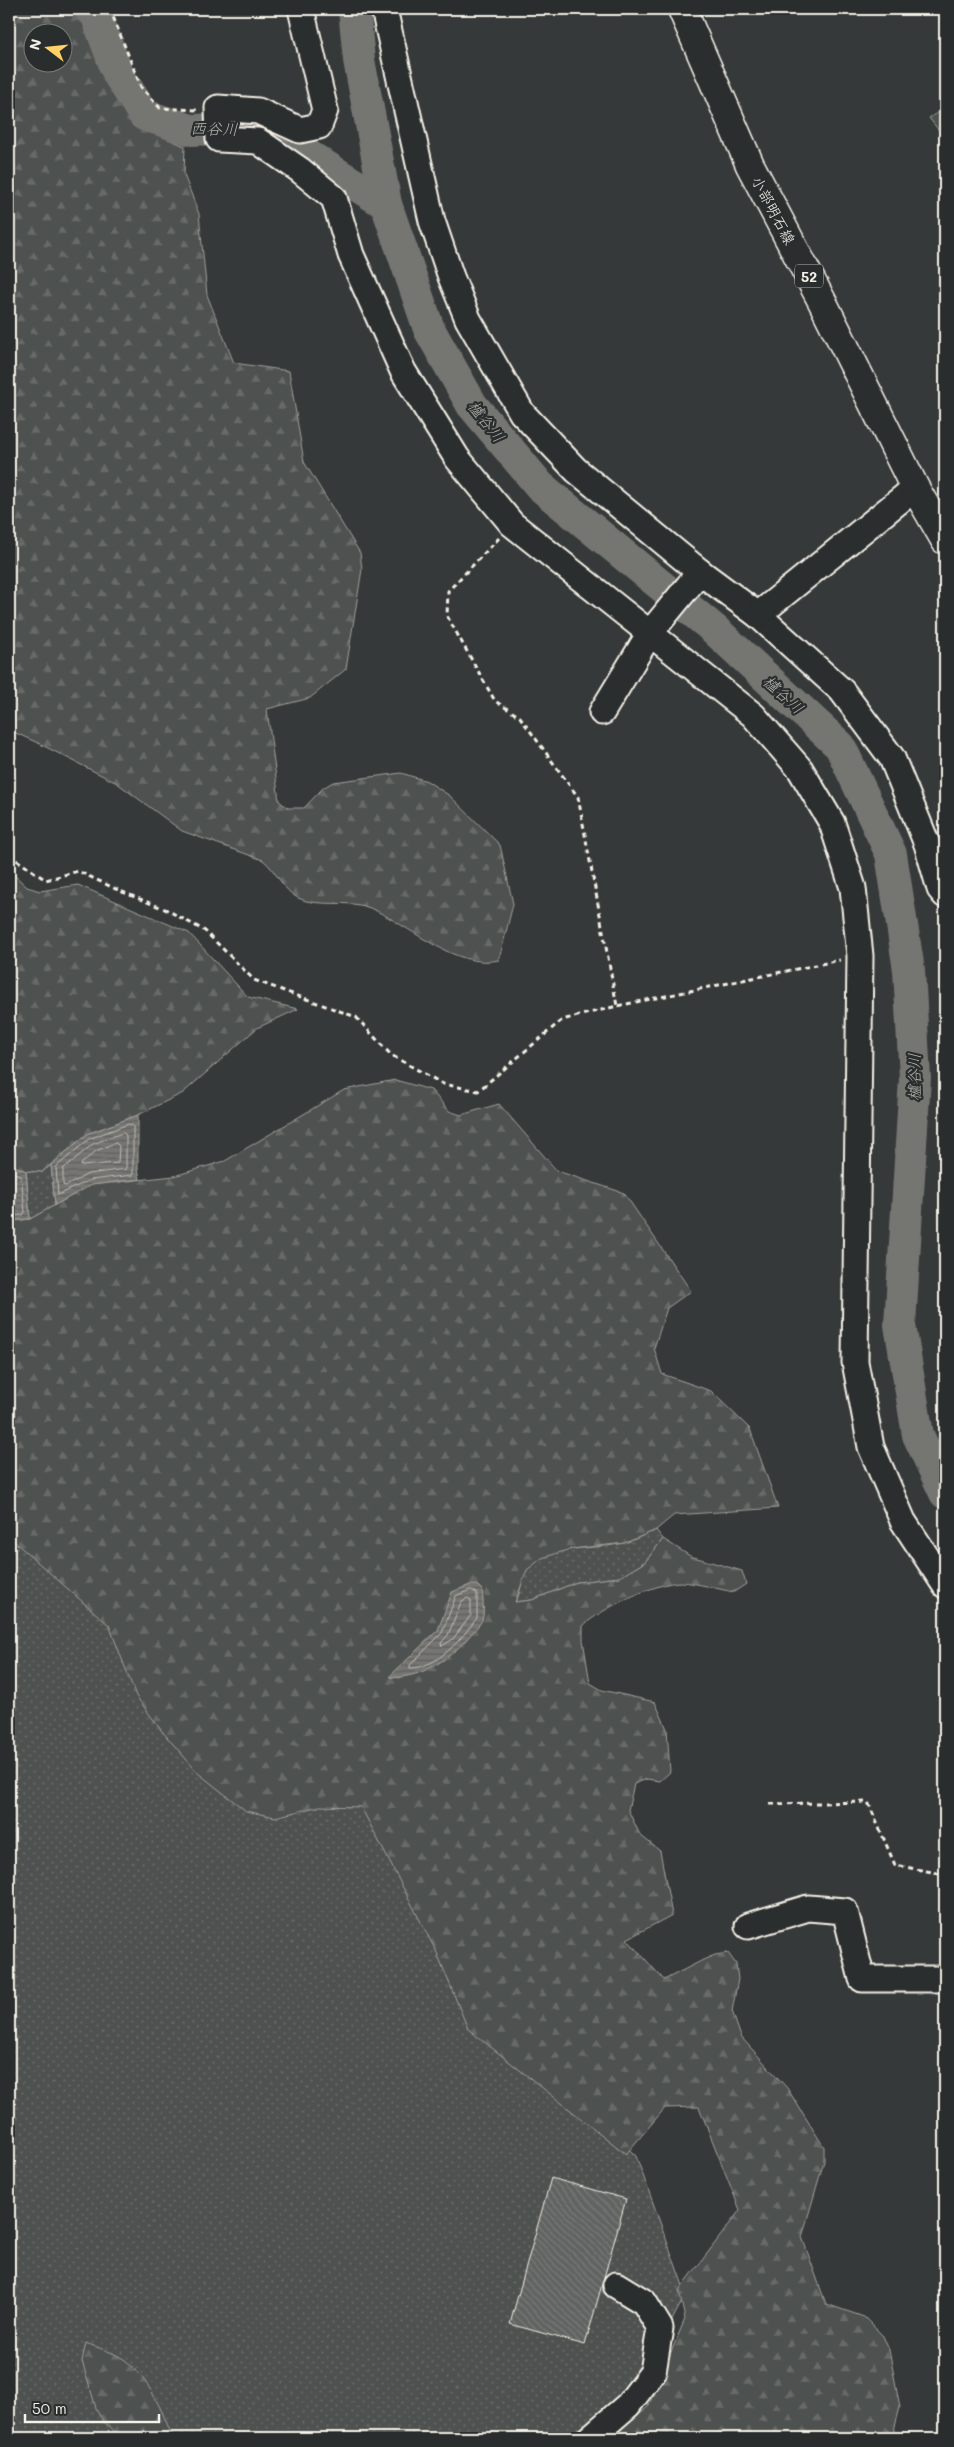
<svg xmlns="http://www.w3.org/2000/svg" width="954" height="2447" font-family="Mali,'Klee One',sans-serif">
	<style>
		.grass { fill: url(#grass-dots); stroke: #a1a19c }
		.forest { fill: url(#forest-firs); stroke: #a1a19c; fill-rule: evenodd }
		.water { fill: url(#water-rules); stroke: #a8a7a1 }
		.lines { fill: none; stroke-linecap: round; stroke-linejoin: round }
		.shore { stroke: #c1bfb9; stroke-width: 1 }
		.river { stroke: #757572; stroke-width: 32 }
		.building { fill: url(#building-back-hatch); stroke: #f4f1e8 }
		.minor-casing { stroke: #f4f1e8; stroke-width: 29 }
		.major-casing { stroke: #f4f1e8; stroke-width: 31 }
		.path { stroke: #f4f1e8; stroke-width: 3; stroke-dasharray: 5 4; stroke-linecap: butt }
		.minor { stroke: #2a2d2e; stroke-width: 25 }
		.major { stroke: #2a2d2e; stroke-width: 28 }
		.labels { text-anchor: middle; dominant-baseline: central; stroke-width: 4.5; stroke-linejoin: round; paint-order: stroke }
		.shield { fill: #2a2d2e; stroke: #b7b6b0; stroke-width: 1 }
		.shield-label { font-size: 14px; font-weight: bold; fill: #f4f1e8 }
		.street-label { font-size: 15px; fill: #f4f1e8; stroke: #2a2d2e }
		.water-label { font-size: 16px; font-style: italic; fill: #b4b3ad; stroke: #2a2d2e }
	</style>
	<defs>
		<pattern id="grass-dots" width="8" height="8" patternUnits="userSpaceOnUse" patternTransform="scale(1.25)"><rect width="8" height="8" fill="#4e514f"/><path d="M2 2h.1M6 6h.1" fill="none" stroke="#686a68" stroke-width="1.8" stroke-linecap="round"/></pattern>
		<pattern id="forest-firs" width="22" height="20" patternUnits="userSpaceOnUse" patternTransform="scale(1.25)"><rect width="22" height="20" fill="#4e514f"/><path d="M5 1l3.5 6h-7zM16 11l3.5 6h-7z" fill="#686a68"/></pattern>
		<pattern id="water-rules" width="6" height="5" patternUnits="userSpaceOnUse" patternTransform="scale(1.25)"><rect width="6" height="5" fill="#757572"/><path d="M0 2.5h6" fill="none" stroke="#5f5e5c"/></pattern>
		<pattern id="building-back-hatch" width="6" height="6" patternUnits="userSpaceOnUse" patternTransform="scale(1.25)"><rect width="6" height="6" fill="#616362"/><path d="M-1 5l2 2M0 0l6 6M5-1l2 2" fill="none" stroke="#787a78"/></pattern>
	</defs>
	<rect width="100%" height="100%" fill="#363939"/>
	<filter id="ink" filterUnits="userSpaceOnUse"><feTurbulence type="fractalNoise" baseFrequency=".02" numOctaves="2"/><feDisplacementMap in="SourceGraphic" scale="10" xChannelSelector="R" yChannelSelector="G"/><feConvolveMatrix kernelMatrix="1 2 1 2 8 2 1 2 1" color-interpolation-filters="sRGB"/></filter>
	<g filter="url(#ink)">
		<g class="grass">
			<polygon points="51,1165 55,1205 30,1219 26,1171 42,1172"/>
			<polygon points="9,1493 363,1792 588,2110 636,2156 686,2294 635,2389 565,2438 9,2438"/>
			<path d="M656,1530L663,1539L645,1562L620,1577L577,1582L532,1600L515,1602C522,1593 520,1579 527,1570C545,1544 597,1550 624,1543C635,1540 646,1534 656,1530Z"/>
		</g>
		<g class="forest">
			<path d="M9,9H67L82,15L136,126L185,146L184,175L199,214L207,295L234,363L289,371L304,462L360,553L362,569L346,669L310,698L267,709L279,801L288,808H304L323,788L333,782L401,773L427,781L450,796L500,845L513,904L499,960C455,970 408,924 370,908C350,899 318,908 298,898C282,890 277,871 263,860L182,831L117,783L38,743L9,730ZM32,32H62V62H32Z"/>
			<polygon points="945,108 945,138 929,118"/>
			<polygon points="9,870 27,887 40,891 78,885 189,933 248,997 298,1009 257,1028 183,1093 138,1115 87,1134 42,1172 26,1171 9,1164"/>
			<path d="M395,1080L431,1090L449,1111L461,1115L499,1104L557,1171L624,1193L691,1291L667,1308L654,1348L662,1374L711,1391L750,1429L778,1508L674,1515L656,1530L625,1543L571,1549L542,1558L527,1570L515,1602L532,1600L577,1582L620,1577L645,1562L663,1539L690,1556L742,1571L746,1584L734,1592C717,1589 698,1583 681,1582C657,1582 600,1609 583,1626V1640L590,1683L602,1690L655,1702L667,1729L670,1772L660,1781L647,1779L634,1784L628,1810L640,1835L660,1851L672,1915L627,1939L664,1980L703,1960L715,1955L728,1953L736,1964L738,1979L732,2011L741,2037L787,2088L824,2147V2161L802,2237L826,2304L864,2317L883,2336L889,2350L900,2407L892,2438H607L648,2407L685,2319L679,2291L740,2210L699,2107L665,2108L626,2154L468,2029L437,1953L361,1807L320,1806L275,1817L246,1811L198,1773L161,1730L136,1696L109,1625L9,1537V1221L30,1219L91,1185L174,1176L225,1161L344,1090ZM438,1630L399,1678L390,1677Z"/>
			<path d="M86,2343C98,2348 114,2352 125,2360C150,2380 161,2409 173,2438H121L103,2421L96,2408L82,2361Z"/>
		</g>
		<g class="water">
			<polygon points="138,1115 138,1168 140,1179 91,1185 55,1205 51,1165 87,1134"/>
			<polygon points="9,1164 26,1171 30,1219 9,1221"/>
			<path d="M470,1585H477L482,1590C483,1598 484,1609 483,1617C482,1623 475,1629 472,1633C453,1657 421,1680 389,1677L438,1630L452,1592Z"/>
		</g>
		<g class="lines">
			<g class="shore">
				<polygon points="129,1124 133,1126 133,1175 90,1180 58,1195 56,1167 89,1139"/>
				<polygon points="123,1133 126,1135 126,1169 88,1174 66,1186 63,1185 63,1169 93,1144"/>
				<polygon points="116,1143 119,1146 118,1163 81,1166 82,1163 96,1151"/>
				<polyline points="9,1170 21,1176 25,1212 23,1215 9,1216"/>
				<path d="M471,1590L477,1593V1618C462,1638 438,1668 410,1668V1665L442,1633L456,1596Z"/>
				<polygon points="468,1598 471,1600 471,1615 453,1639 442,1646 441,1643 448,1635 461,1602"/>
			</g>
			<g class="river">
				<polyline points="90,9 96,14 118,74 144,115 191,130 256,128 287,142 386,204"/>
				<polyline points="354,9 359,60 386,204 429,329 472,405 540,486 715,630 840,746 891,854 909,970 915,1078 900,1325 918,1435 945,1493"/>
			</g>
		</g>
		<polygon class="building" points="551,2178 626,2199 585,2345 510,2324"/>
		<g class="lines">
			<defs>
				<g id="minor">
					<polyline points="301,9 325,110 319,126 300,130 258,111 218,108 219,139 258,141 300,170 334,198 351,255 403,371 457,458 512,524 753,715 800,769 832,823 853,888 860,956 855,1362 871,1447 903,1521 945,1585"/>
					<polyline points="384,9 432,221 451,277 468,319 522,413 576,470 700,572 758,615 842,691 892,758 927,844 940,889 945,895"/>
					<polyline points="758,615 915,488"/>
					<polyline points="602,712 650,633 700,572"/>
					<polyline points="748,1926 808,1908 845,1911 862,1979 945,1979"/>
					<polyline points="590,2438 628,2405 653,2372 660,2328 644,2302 616,2285"/>
				</g>
				<polyline id="major" points="682,9 750,165 823,303 915,488 945,540"/>
			</defs>
			<use href="#minor" class="minor-casing"/>
			<use href="#major" class="major-casing"/>
			<g class="path">
				<polyline points="110,9 141,87 160,108 198,110"/>
				<polyline points="499,538 448,591 447,616 495,701 520,717 578,797 617,1006"/>
				<polyline points="9,855 46,880 78,871 120,891 167,910 205,931 254,980 356,1017 391,1055 443,1084 478,1091 562,1020 617,1006 840,960"/>
				<polyline points="770,1804 868,1802 895,1865 937,1873 945,1878"/>
			</g>
			<use href="#minor" class="minor"/>
			<use href="#major" class="major"/>
		</g>
	</g>
	<g class="labels">
		<rect class="shield" x="795" y="264.5" width="28" height="23" rx="4"/>
		<g class="shield-label">
			<text x="809" y="276">52</text>
		</g>
		<g class="street-label">
			<text transform="translate(774 210) rotate(62)">小部明石線</text>
		</g>
		<g class="water-label">
			<text transform="translate(214 128) rotate(1)">西谷川</text>
			<text transform="translate(487 421) rotate(52)">櫨谷川</text>
			<text transform="translate(784 694) rotate(43)">櫨谷川</text>
			<text transform="translate(913 1077) rotate(-90)">櫨谷川</text>
		</g>
	</g>
	<rect width="954" height="2447" fill="none" stroke="#2a2d2e" stroke-width="30"/>
	<rect x="15" y="15" width="924" height="2417" fill="none" stroke="#f4f1e8" stroke-width="2" filter="url(#ink)"/>
	<g transform="translate(48 48) rotate(286)"><circle r="24" fill="#2a2d2e" stroke="#7b7b78"/>
	<path d="M0-4L9 19L0 12L-9 19Z" fill="#ffd166"/>
	<text y="-8" font-size="14" font-weight="bold" text-anchor="middle" fill="#f4f1e8">N</text>
	</g>
	<path d="M25 2414v8h134v-8" fill="none" stroke="#f4f1e8" stroke-width="2.5"/>
	<text x="32" y="2414" font-size="15" fill="#f4f1e8" stroke="#2a2d2e" stroke-width="4" paint-order="stroke">50 m</text>
</svg>
